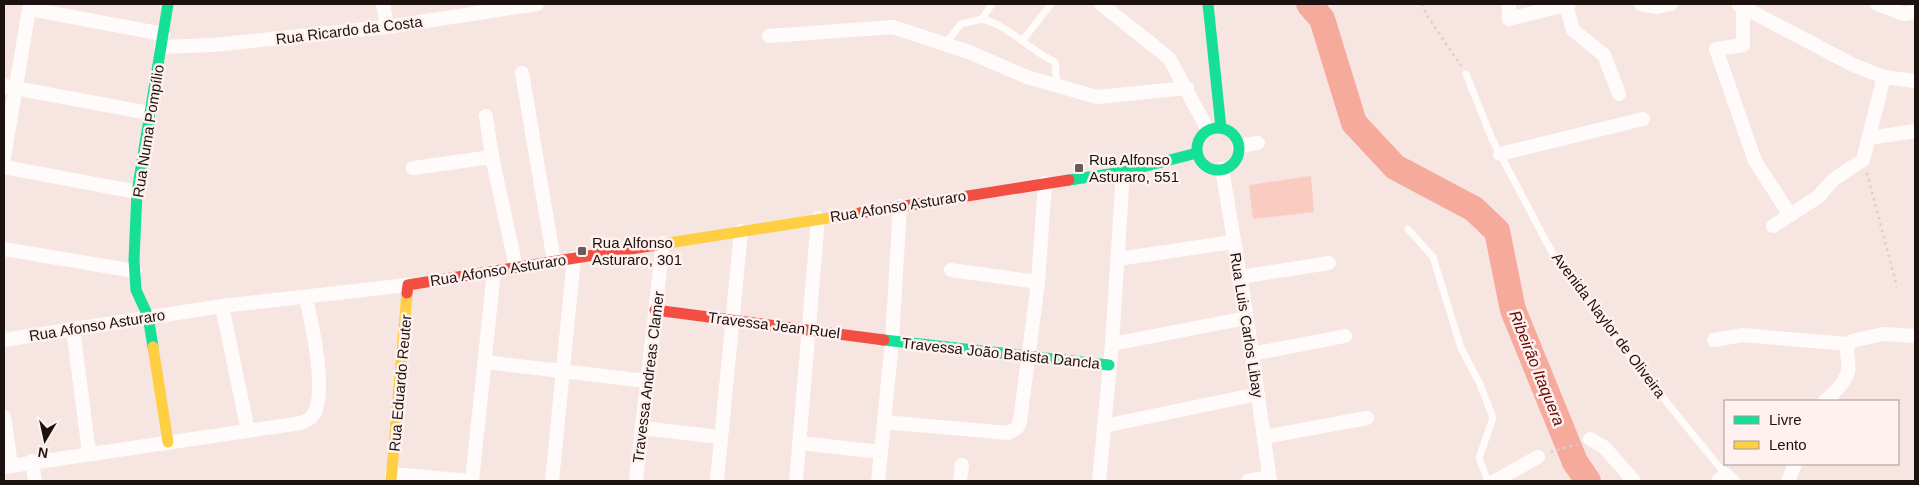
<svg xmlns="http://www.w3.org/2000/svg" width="1919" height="485" font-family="Arial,sans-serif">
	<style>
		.green { fill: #facbc1 }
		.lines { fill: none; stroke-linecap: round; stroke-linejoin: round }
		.river { stroke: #f6aa9c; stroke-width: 26 }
		.path { stroke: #d7d1d0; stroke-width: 2.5; stroke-dasharray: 2.5 4; stroke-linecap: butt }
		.lane { stroke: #fefbfa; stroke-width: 7 }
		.street { stroke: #fefbfa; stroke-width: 14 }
		.fast { stroke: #16e098; stroke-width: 11 }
		.slow { stroke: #ffcf43; stroke-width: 11 }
		.jam { stroke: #f24e42; stroke-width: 11 }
		.poi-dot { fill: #685c59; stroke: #fef1ef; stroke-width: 2 }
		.labels { text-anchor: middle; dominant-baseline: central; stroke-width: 5; stroke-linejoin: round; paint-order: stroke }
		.street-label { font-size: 15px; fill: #1c1210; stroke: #fef1ef }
		.poi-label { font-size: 15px; fill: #1c1210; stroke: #fef1ef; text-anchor: start }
		.water-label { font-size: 16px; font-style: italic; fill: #640900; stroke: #fef1ef }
	</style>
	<rect width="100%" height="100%" fill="#f6e5e1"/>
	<polygon class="green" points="1311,176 1314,212 1253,219 1249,185"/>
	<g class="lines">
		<polyline class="river" points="1309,4 1322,19 1354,123 1395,167 1474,209 1497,231 1513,310 1575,462 1588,481"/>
		<g class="path">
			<polyline points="1422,4 1426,14 1461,66"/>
			<polyline points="1867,173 1897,287"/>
			<polyline points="1551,452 1577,444"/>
		</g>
		<g class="lane">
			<path d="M982,19C1010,26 1029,50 1055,62L1057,85"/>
			<polyline points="1022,41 1051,4"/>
			<polyline points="945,44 961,24 982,19 992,4"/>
			<polyline points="1466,74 1492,139 1555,258 1631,358 1725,474"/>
			<polyline points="1408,229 1433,257 1461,348 1480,384 1493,418 1479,458 1488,481"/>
		</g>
		<g class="street">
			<polyline points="383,4 387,27"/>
			<polyline points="1101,4 1169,58 1208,130"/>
			<polyline points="1509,4 1509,19 1569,4"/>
			<polyline points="1641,4 1657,7 1671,4"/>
			<polyline points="1877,4 1904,14 1915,12"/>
			<polyline points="1566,5 1573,30 1604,55 1619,94"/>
			<polyline points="1739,5 1853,65 1884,77 1915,81"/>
			<polyline points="30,9 163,34"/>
			<polyline points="1743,9 1743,45 1716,49 1755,161 1790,215"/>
			<polyline points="769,36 893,27 969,52 1027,77 1097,97 1187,88"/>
			<polyline points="161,47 212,45 387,27 537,4"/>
			<polyline points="522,73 554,261"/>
			<polyline points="4,86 149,113"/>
			<polyline points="486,116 492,157 516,267"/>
			<polyline points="1869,138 1915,131"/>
			<polyline points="1239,146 1258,143"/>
			<polyline points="1500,154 1643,119"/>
			<polyline points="4,157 30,4"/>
			<polyline points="4,167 137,192"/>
			<polyline points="413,168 492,157"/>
			<polyline points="1222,169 1247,318 1270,481"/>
			<polyline points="1773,226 1818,197 1834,179 1863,160 1884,77"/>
			<polyline points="4,249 135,271"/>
			<polyline points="1118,259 1233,242"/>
			<polyline points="951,270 1038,282"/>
			<polyline points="1240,277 1329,263"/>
			<polyline points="222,306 248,431"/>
			<polyline points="73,329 89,453"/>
			<polyline points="4,340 222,306 408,285"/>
			<polyline points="1714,340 1743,335 1848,344"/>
			<polyline points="1112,344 1247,318"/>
			<polyline points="1252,354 1345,336"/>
			<polyline points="485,362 646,381"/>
			<path d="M1825,401C1834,393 1844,384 1848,372C1851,361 1842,349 1852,341L1883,334L1915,336"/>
			<polyline points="4,417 11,465"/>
			<polyline points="884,422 1008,433 1017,428 1020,421 1038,282 1045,183"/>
			<polyline points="1104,426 1258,394"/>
			<polyline points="642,428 721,437"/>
			<polyline points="1264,437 1367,418"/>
			<polyline points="1590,439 1604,447 1634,481"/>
			<polyline points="800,443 881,452"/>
			<polyline points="32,461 35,481"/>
			<path d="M4,467L301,423C306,421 311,419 314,414C327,390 312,324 306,298"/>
			<polyline points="392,474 470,481"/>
			<polyline points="472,481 494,271"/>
			<polyline points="552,481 574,258"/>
			<polyline points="636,481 663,243"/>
			<polyline points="717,481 741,231"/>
			<polyline points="796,481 818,218"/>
			<polyline points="878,481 892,341 900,206"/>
			<polyline points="960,481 962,465"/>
			<polyline points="1099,481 1112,344 1123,172"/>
			<polyline points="1248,481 1269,477"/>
			<polyline points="1495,481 1538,457"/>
			<polyline points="1718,481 1725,474 1733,481"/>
			<polyline points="1788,481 1795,464"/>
		</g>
		<g class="fast">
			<polyline points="1208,4 1221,128"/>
			<circle cx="1218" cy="149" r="21"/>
			<polyline points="1069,180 1123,172 1197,153"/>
			<polyline points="884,340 1109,365"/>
			<polyline points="153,347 148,316 136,290 134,260 137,192 168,4"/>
		</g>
		<g class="slow">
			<polyline points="662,244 860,213"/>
			<polyline points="153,347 168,442"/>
			<polyline points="391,481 407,293"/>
		</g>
		<g class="jam">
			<polyline points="860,213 1069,180"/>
			<polyline points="407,293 408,285 662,244"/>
			<polyline points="655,310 884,340"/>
		</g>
	</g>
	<g class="poi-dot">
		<rect x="1074" y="163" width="10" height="10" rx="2.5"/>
		<rect x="577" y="246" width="10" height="10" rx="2.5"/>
	</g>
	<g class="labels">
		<g class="street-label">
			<text transform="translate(349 30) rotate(-7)">Rua Ricardo da Costa</text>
			<text transform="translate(148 131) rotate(-81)">Rua Numa Pompílio</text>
			<text transform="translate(898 206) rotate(-9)">Rua Afonso Asturaro</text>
			<text transform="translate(498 270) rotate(-9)">Rua Afonso Asturaro</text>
			<text transform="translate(97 325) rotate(-9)">Rua Afonso Asturaro</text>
			<text transform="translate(774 325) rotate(7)">Travessa Jean Ruel</text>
			<text transform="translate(1247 325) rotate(81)">Rua Luis Carlos Libay</text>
			<text transform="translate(1609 325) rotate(53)">Avenida Naylor de Oliveira</text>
			<text transform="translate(1001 353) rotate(6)">Travessa João Batista Dancla</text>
			<text transform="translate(648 377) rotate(-83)">Travessa Andreas Clamer</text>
			<text transform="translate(400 383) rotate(-85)">Rua Eduardo Reuter</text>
		</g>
		<g class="poi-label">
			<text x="1089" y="159">Rua Alfonso<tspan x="1089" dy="17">Asturaro, 551</tspan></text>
			<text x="592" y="242">Rua Alfonso<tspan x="592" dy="17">Asturaro, 301</tspan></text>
		</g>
		<g class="water-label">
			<text transform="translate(1537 368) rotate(68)">Ribeirão Itaquera</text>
		</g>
	</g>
	<rect width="1919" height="485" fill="none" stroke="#1c1210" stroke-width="10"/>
	<rect x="1724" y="400" width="175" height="65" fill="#fef1ef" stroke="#a49896"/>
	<rect x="1734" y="416" width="25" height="8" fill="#16e098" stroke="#a49896"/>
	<text x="1769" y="425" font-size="15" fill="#1c1210">Livre</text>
	<rect x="1734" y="441" width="25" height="8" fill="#ffcf43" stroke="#a49896"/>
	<text x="1769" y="450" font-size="15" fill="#1c1210">Lento</text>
	<g transform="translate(45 440) rotate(189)" stroke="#fef1ef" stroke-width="4" paint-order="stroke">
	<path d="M0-4L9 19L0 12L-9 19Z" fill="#1c1210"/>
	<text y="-8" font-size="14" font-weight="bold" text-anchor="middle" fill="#1c1210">N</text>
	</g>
</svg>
